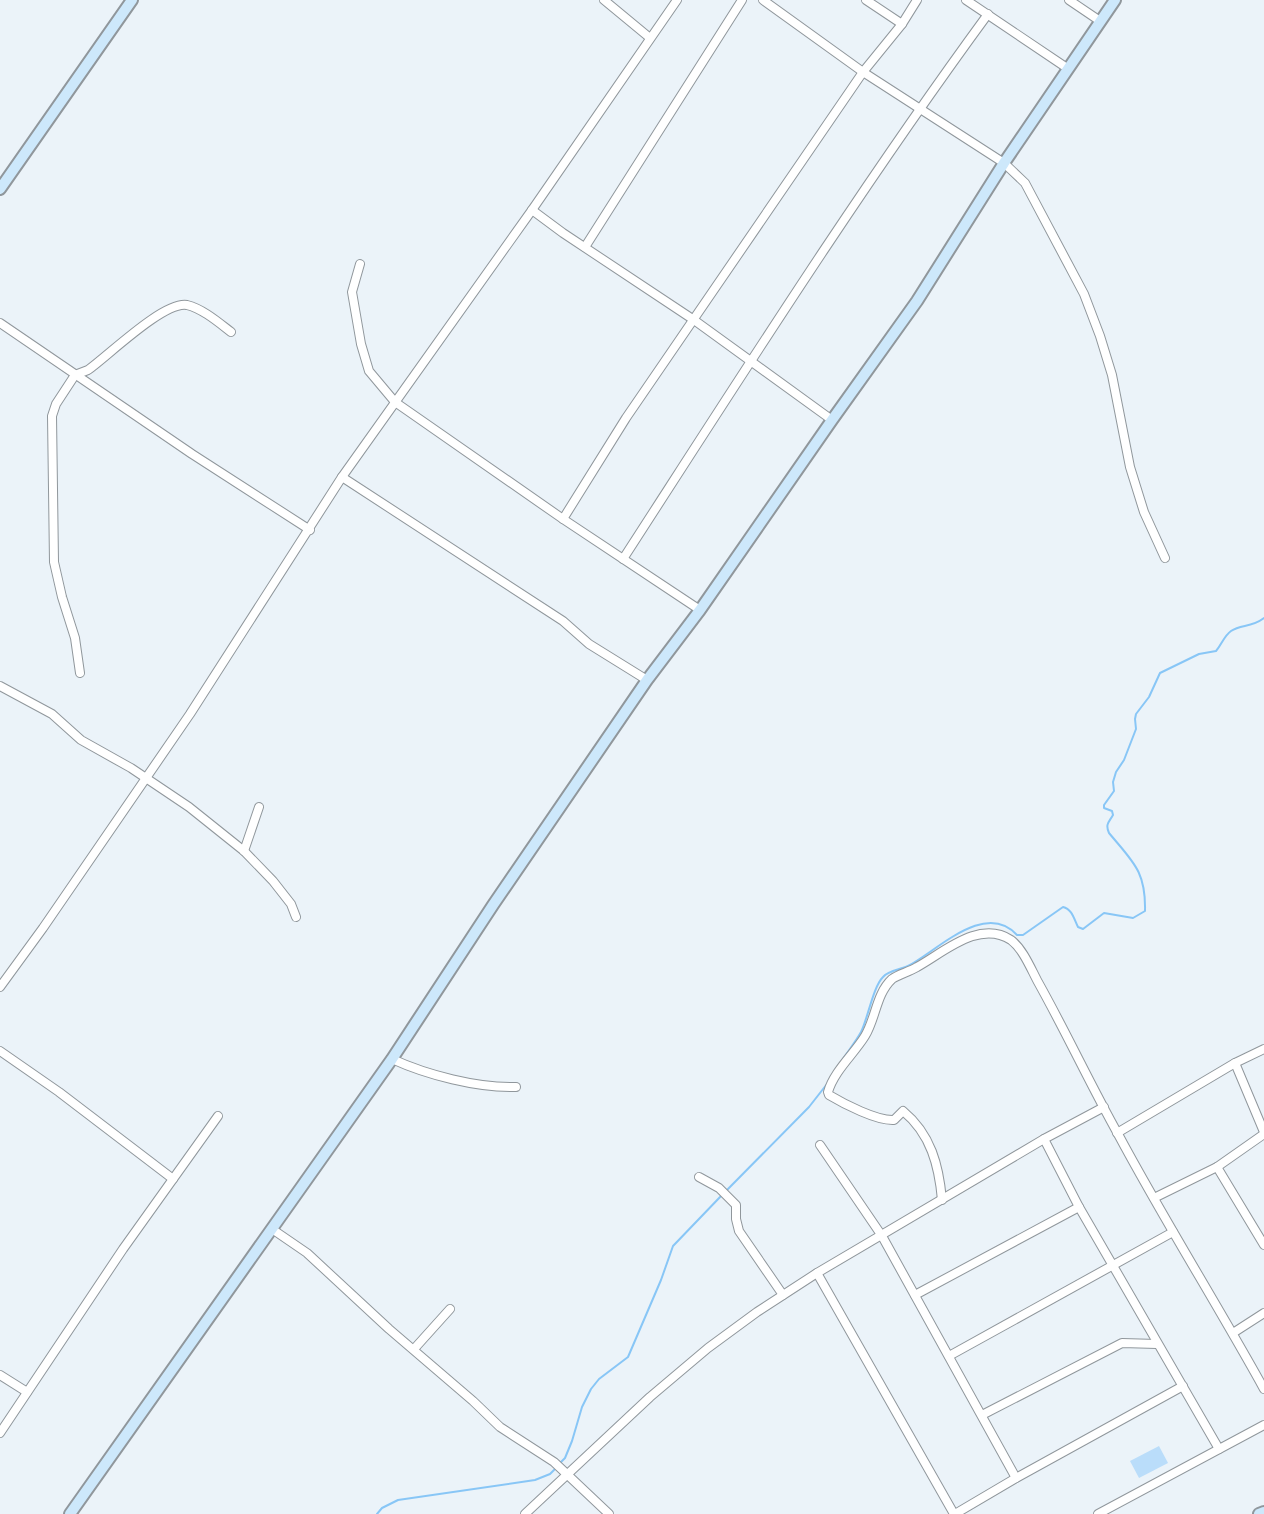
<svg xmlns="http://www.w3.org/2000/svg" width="1264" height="1514" font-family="Roboto,sans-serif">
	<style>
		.green { fill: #baddfa }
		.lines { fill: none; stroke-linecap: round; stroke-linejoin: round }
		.stream { stroke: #88c6f6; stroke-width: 2 }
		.street-casing { stroke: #90979c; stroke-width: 10 }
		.secondary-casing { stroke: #90979c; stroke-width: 14 }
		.street { stroke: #fff; stroke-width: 8 }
		.secondary { stroke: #cde8fb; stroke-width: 10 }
	</style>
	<rect width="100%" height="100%" fill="#ebf3f9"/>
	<polygon class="green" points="1159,1446 1168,1463 1139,1478 1130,1461"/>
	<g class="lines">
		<g class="stream">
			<path d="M843,1059C849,1050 856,1041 861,1032C868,1018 873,987 883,977C889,970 900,970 908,966C937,951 985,900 1017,935H1023L1063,907C1072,909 1074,919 1078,927L1083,929L1104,913L1133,918L1145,911C1146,871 1133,862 1109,833C1105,824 1109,822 1113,815L1112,811L1104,808V805L1114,791L1113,782L1116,772L1124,760L1136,729L1135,719L1136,714L1149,697L1160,673L1199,654L1216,651C1222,644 1224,636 1231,631C1241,624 1251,628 1264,618"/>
			<polyline points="726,1191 809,1107 827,1084"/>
			<polyline points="560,1463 565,1458 572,1441 582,1407 591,1389 599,1379 628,1357 661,1280 673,1246 722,1195"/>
			<polyline points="377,1514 382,1508 398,1500 535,1480 550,1474 556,1468"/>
		</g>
		<defs>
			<g id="street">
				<polyline points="604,0 650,38"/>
				<polyline points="763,0 863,72 1004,163 1025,183 1084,294 1100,336 1112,375 1130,467 1144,512 1165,558"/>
				<polyline points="866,0 902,24"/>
				<polyline points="966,0 1067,68"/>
				<polyline points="1069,0 1100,21"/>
				<polyline points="532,210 563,233 694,320 832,420"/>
				<polyline points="585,247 742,0"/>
				<polyline points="360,264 352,292 361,344 369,371 395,402 563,519 700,610"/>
				<polyline points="0,323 192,454 310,530"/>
				<polyline points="342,477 563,621 589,644 647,680"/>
				<polyline points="563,519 626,418 863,72 902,24 917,0"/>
				<path d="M623,559C742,375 859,190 988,14"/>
				<path d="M80,673L75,638L62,597L54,562L52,416L56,404L75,375L88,370C109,355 164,301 187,305C203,309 218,322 231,332"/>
				<polyline points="0,686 52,714 81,740 131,768 189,807 244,851 273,881 291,904 296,917"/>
				<polyline points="244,851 259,807"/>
				<polyline points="0,987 43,928 190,714 342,477 532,210 677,0"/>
				<polyline points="0,1051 59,1092 173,1179"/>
				<path d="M392,1059C427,1075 477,1088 516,1087"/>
				<polyline points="1235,1063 1264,1132"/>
				<polyline points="1117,1133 1235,1063 1264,1049"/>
				<polyline points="1044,1139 1079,1207 1219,1449"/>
				<polyline points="820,1145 882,1236 1016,1478"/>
				<polyline points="1217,1167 1264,1245"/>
				<polyline points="699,1177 719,1188 736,1205 736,1219 739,1231 783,1295"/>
				<polyline points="1154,1198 1217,1167 1264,1134"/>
				<path d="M942,1200C939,1166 931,1134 903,1111L894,1120C877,1121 844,1104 829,1095L828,1092C834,1071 854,1054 865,1036C876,1018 876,994 892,979C899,974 909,972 917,967C943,953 979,919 1011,940C1023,949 1031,969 1038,982C1066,1032 1090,1084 1118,1134C1164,1220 1217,1304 1264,1389"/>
				<polyline points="272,1229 307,1253 389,1329 473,1401 500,1427 554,1462 609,1514"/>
				<polyline points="817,1273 954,1514"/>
				<polyline points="915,1295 1079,1207"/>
				<polyline points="1233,1333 1264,1313"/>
				<polyline points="414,1349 450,1309"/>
				<polyline points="949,1356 1173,1232"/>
				<polyline points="0,1375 27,1392"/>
				<polyline points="982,1415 1122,1343 1157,1344"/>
				<polyline points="0,1433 123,1249 218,1116"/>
				<polyline points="525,1514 650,1397 708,1348 757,1312 817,1273 1044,1139 1104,1107"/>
				<polyline points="955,1514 1016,1478 1183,1386"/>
				<polyline points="1098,1514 1264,1425"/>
			</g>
			<g id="secondary">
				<polyline points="0,189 132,0"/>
				<polyline points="70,1514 392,1059 493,905 647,680 700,610 832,420 917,301 1004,163 1115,0"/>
				<polyline points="1259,1514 1264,1512"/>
			</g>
		</defs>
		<use href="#street" class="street-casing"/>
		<use href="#secondary" class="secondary-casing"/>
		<use href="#street" class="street"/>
		<use href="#secondary" class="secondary"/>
	</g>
</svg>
